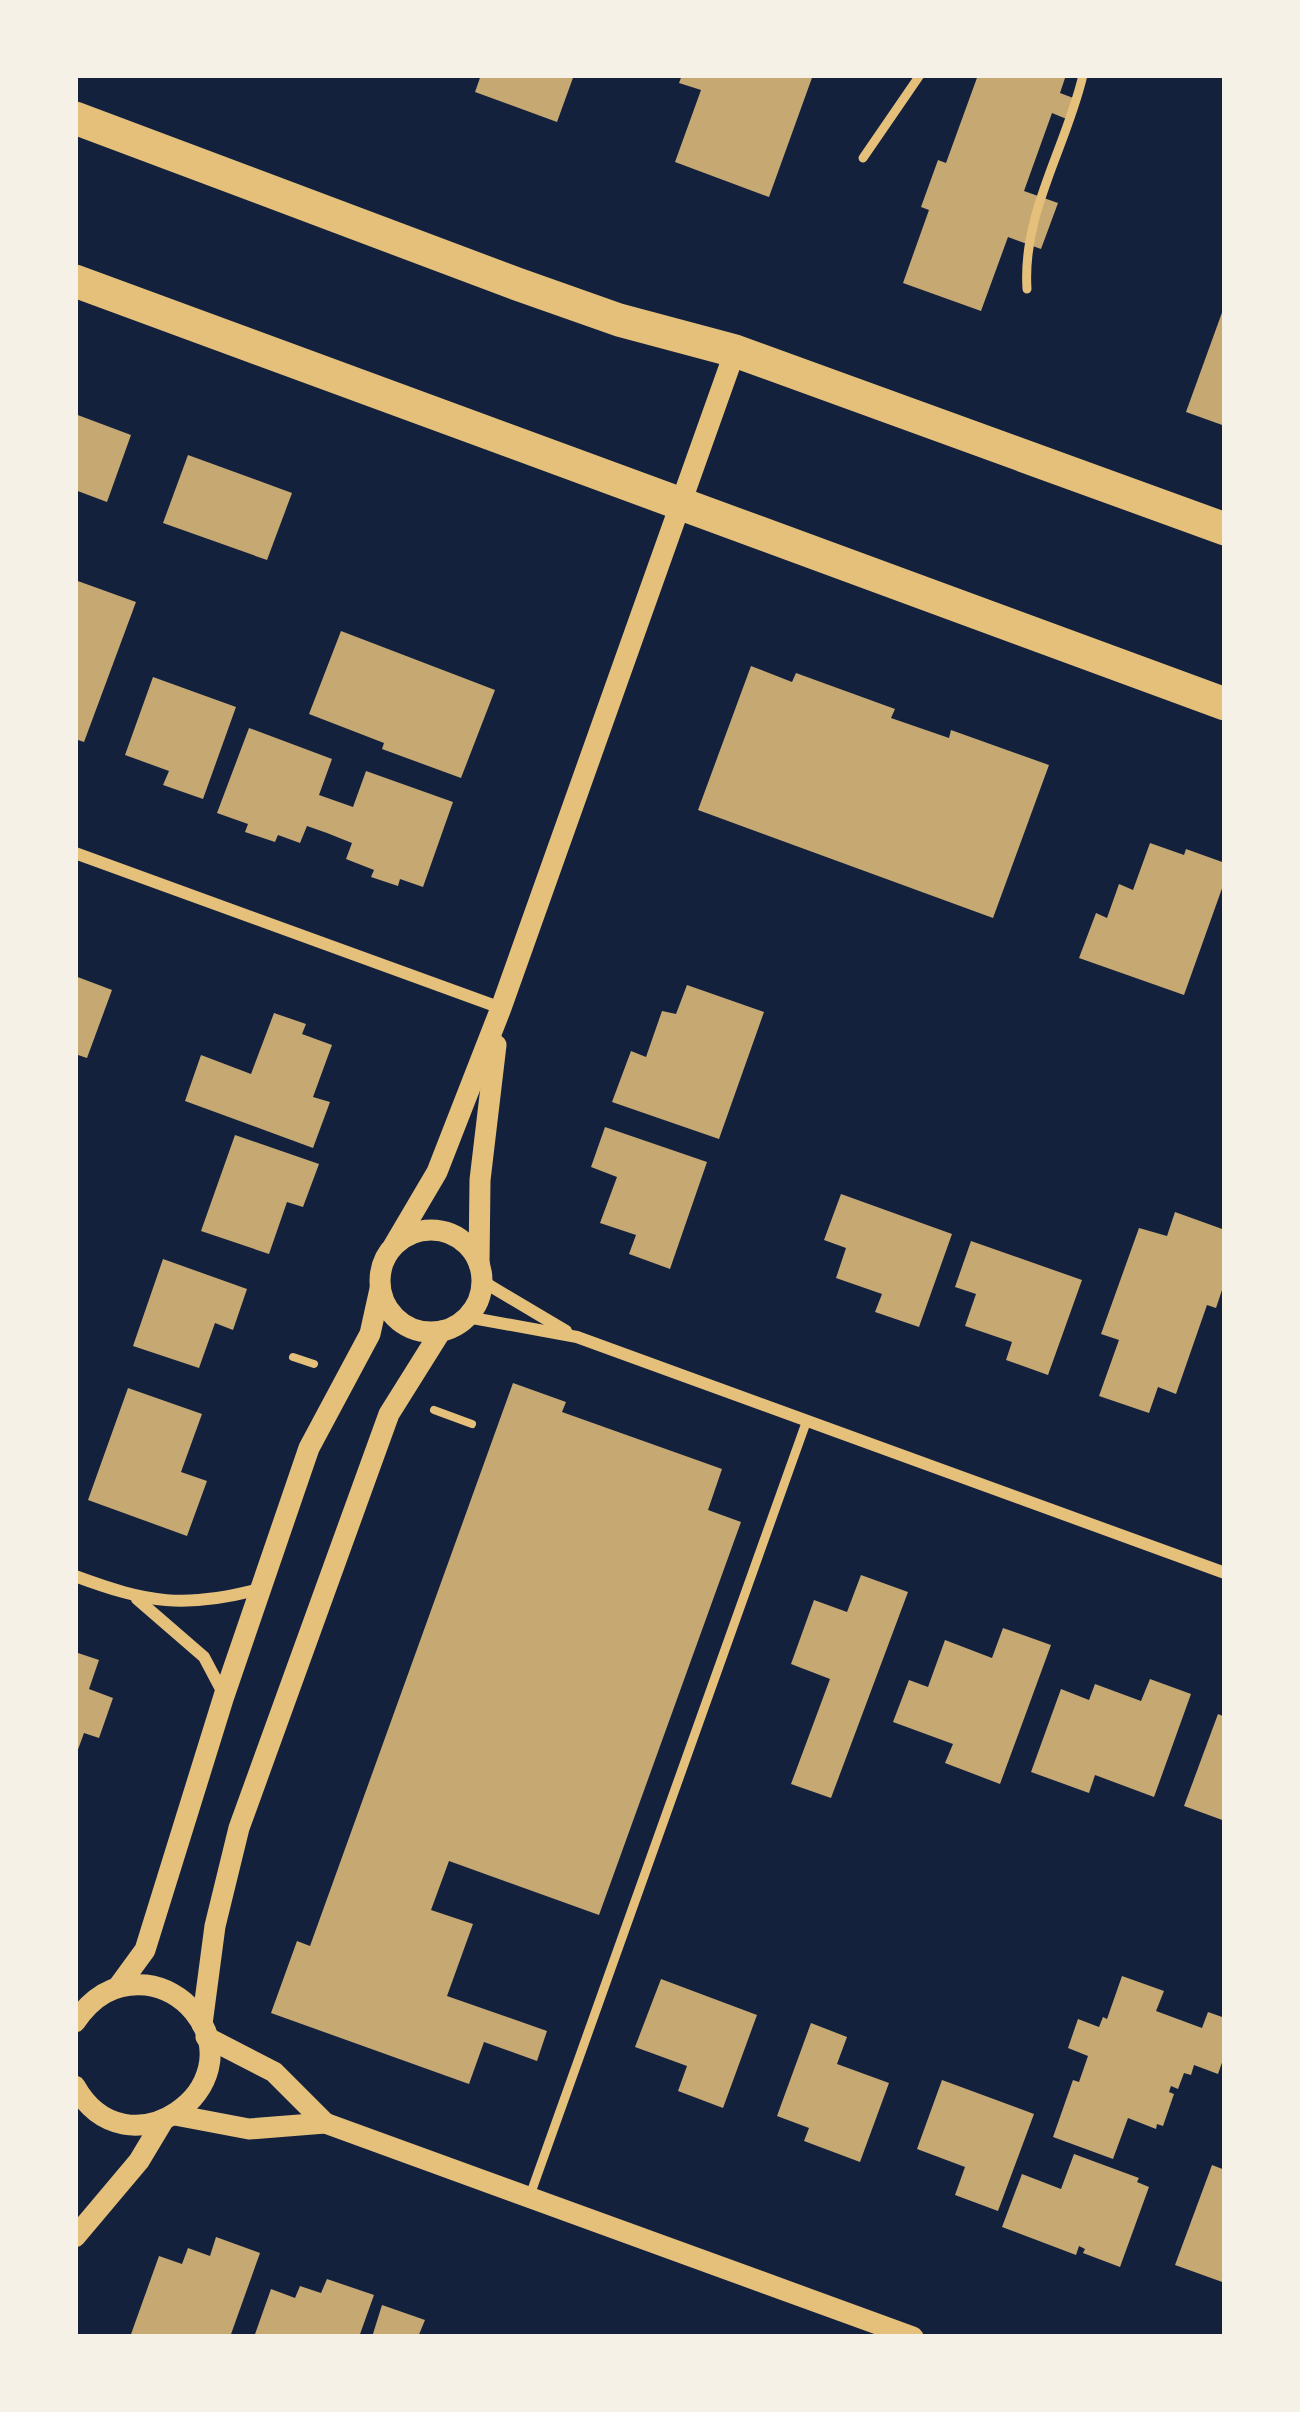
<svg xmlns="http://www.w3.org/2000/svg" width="1300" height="2412" font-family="'Exo 2',sans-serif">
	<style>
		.building { fill: #c6a872 }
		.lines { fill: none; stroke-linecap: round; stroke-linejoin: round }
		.path { stroke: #e5c07b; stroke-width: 8 }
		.service { stroke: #e5c07b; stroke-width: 9 }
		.minor { stroke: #e5c07b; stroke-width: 12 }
		.tertiary { stroke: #e5c07b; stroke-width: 21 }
		.trunk { stroke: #e5c07b; stroke-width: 33 }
	</style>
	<rect width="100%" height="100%" fill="#14213d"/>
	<g class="building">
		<polygon points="481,75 574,75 557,122 475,92"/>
		<polygon points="682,75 813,75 769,197 675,162 701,90 679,83"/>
		<polygon points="978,75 1066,75 1060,93 1076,99 1069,120 1052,113 1024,191 1058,203 1041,249 1008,237 981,311 903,283 929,210 921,207 938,160 946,163"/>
		<polygon points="1224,307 1225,307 1225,426 1186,412"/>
		<polygon points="75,414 131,435 107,502 75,490"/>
		<polygon points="188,455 292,493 267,560 163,523"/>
		<polygon points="75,580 136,602 84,742 75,739"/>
		<polygon points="341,631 495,690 461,778 382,749 384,743 309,714"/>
		<polygon points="751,666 792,682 796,673 895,709 891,718 949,738 951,730 1049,765 993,918 698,810"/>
		<polygon points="153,677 236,707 203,799 163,785 169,771 125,755"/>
		<polygon points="249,728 332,759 319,795 353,807 366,771 453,802 423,887 400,879 398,886 371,877 374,870 346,859 352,843 327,833 307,826 300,843 278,835 275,842 245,832 248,824 217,813"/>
		<polygon points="1150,843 1184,855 1186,849 1225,863 1225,880 1184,995 1079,958 1096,913 1107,918 1119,884 1133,890"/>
		<polygon points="75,976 112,990 87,1058 75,1054"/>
		<polygon points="687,985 764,1012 719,1139 612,1102 631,1051 646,1057 662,1011 676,1014"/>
		<polygon points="274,1013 306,1024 302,1034 332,1045 313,1097 330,1102 313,1148 185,1101 201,1055 251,1074"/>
		<polygon points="605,1127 707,1162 670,1269 629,1254 636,1235 600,1223 617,1177 591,1167"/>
		<polygon points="235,1135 319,1164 303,1207 287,1202 269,1254 201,1231"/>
		<polygon points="841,1194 952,1234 919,1327 875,1312 882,1294 836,1278 846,1248 824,1240"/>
		<polygon points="1175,1212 1225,1230 1225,1281 1216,1308 1207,1305 1176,1394 1158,1387 1149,1413 1099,1396 1119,1340 1101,1334 1139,1228 1167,1236"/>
		<polygon points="971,1241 1082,1280 1048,1375 1006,1360 1012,1342 965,1326 976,1294 955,1287"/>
		<polygon points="163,1259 247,1289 233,1330 215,1323 199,1368 133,1346"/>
		<polygon points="513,1383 566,1402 562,1412 722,1469 708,1510 741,1522 599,1915 449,1861 431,1910 473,1924 447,1996 547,2031 537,2061 484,2042 469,2084 271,2013 297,1941 310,1946"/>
		<polygon points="128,1388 202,1414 181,1472 207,1481 187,1536 88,1500"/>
		<polygon points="861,1575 908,1592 831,1798 791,1784 830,1679 791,1664 814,1600 847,1612"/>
		<polygon points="1003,1628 1051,1645 1000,1784 945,1763 953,1744 893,1722 909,1680 928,1687 945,1640 992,1658"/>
		<polygon points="75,1652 99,1660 89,1689 113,1698 99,1738 84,1733 76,1755"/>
		<polygon points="1150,1679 1191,1694 1154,1797 1095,1775 1089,1793 1031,1772 1061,1689 1089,1700 1095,1684 1141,1701"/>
		<polygon points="1218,1714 1225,1717 1225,1821 1184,1806"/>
		<polygon points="1122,1976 1164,1991 1156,2011 1202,2028 1208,2012 1225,2018 1225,2054 1218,2074 1194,2065 1191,2075 1184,2073 1178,2089 1171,2086 1169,2092 1174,2094 1163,2126 1157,2124 1156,2129 1128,2118 1113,2159 1053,2137 1073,2080 1079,2082 1088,2056 1068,2048 1078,2019 1099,2027 1103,2017 1107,2019"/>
		<polygon points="661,1979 757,2015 723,2108 678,2091 687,2066 635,2047"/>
		<polygon points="811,2023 847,2037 837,2064 889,2083 860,2162 804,2141 809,2128 777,2116"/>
		<polygon points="942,2080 1034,2114 998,2211 955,2195 965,2167 917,2149"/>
		<polygon points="1074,2154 1139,2178 1137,2182 1149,2187 1120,2267 1083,2253 1085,2249 1079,2246 1076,2255 1002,2227 1022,2174 1061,2189"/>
		<polygon points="1212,2165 1225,2170 1225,2283 1175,2265"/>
		<polygon points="216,2237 260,2253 230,2337 130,2337 159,2256 182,2264 188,2248 210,2256"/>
		<polygon points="327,2279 374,2295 359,2337 254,2337 271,2289 295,2298 300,2286 321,2293"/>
		<polygon points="382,2305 425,2320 418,2337 372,2337"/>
	</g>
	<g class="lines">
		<g class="path">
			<polyline points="293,1357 314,1364"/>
			<polyline points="434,1410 472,1424"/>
		</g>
		<g class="service">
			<polyline points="863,158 920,75"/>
			<path d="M1027,289C1022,213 1066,148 1083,75"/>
			<polyline points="529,2198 807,1420"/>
		</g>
		<g class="minor">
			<polyline points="75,853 501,1008"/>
			<polyline points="482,1281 566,1331"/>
			<polyline points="467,1317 577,1337 1225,1573"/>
			<path d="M75,1576C148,1603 184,1609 260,1589"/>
			<polyline points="137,1599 204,1657 223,1693"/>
		</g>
		<g class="tertiary">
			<circle cx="431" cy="1281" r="51"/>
			<polyline points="394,1245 437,1172 501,1008 735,351"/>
			<polyline points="479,1264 480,1180 496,1045"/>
			<polyline points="118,1987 145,1950 224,1696 309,1448 370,1334 380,1289"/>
			<path d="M75,2022C92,1997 114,1982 146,1985C164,1987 182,1997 194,2012C255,2087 127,2179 75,2086"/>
			<polyline points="202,2024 215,1926 239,1828 389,1414 441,1331"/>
			<polyline points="206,2037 274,2072 325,2123"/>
			<polyline points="175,2115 249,2129 325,2123 913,2337"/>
			<polyline points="75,2237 139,2161 163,2121"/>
		</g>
		<g class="trunk">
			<polyline points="75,118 517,284 619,320 735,351 1225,529"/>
			<polyline points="75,281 1225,704"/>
		</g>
	</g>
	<rect width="1300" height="2412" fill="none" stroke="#f6f1e7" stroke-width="156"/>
</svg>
